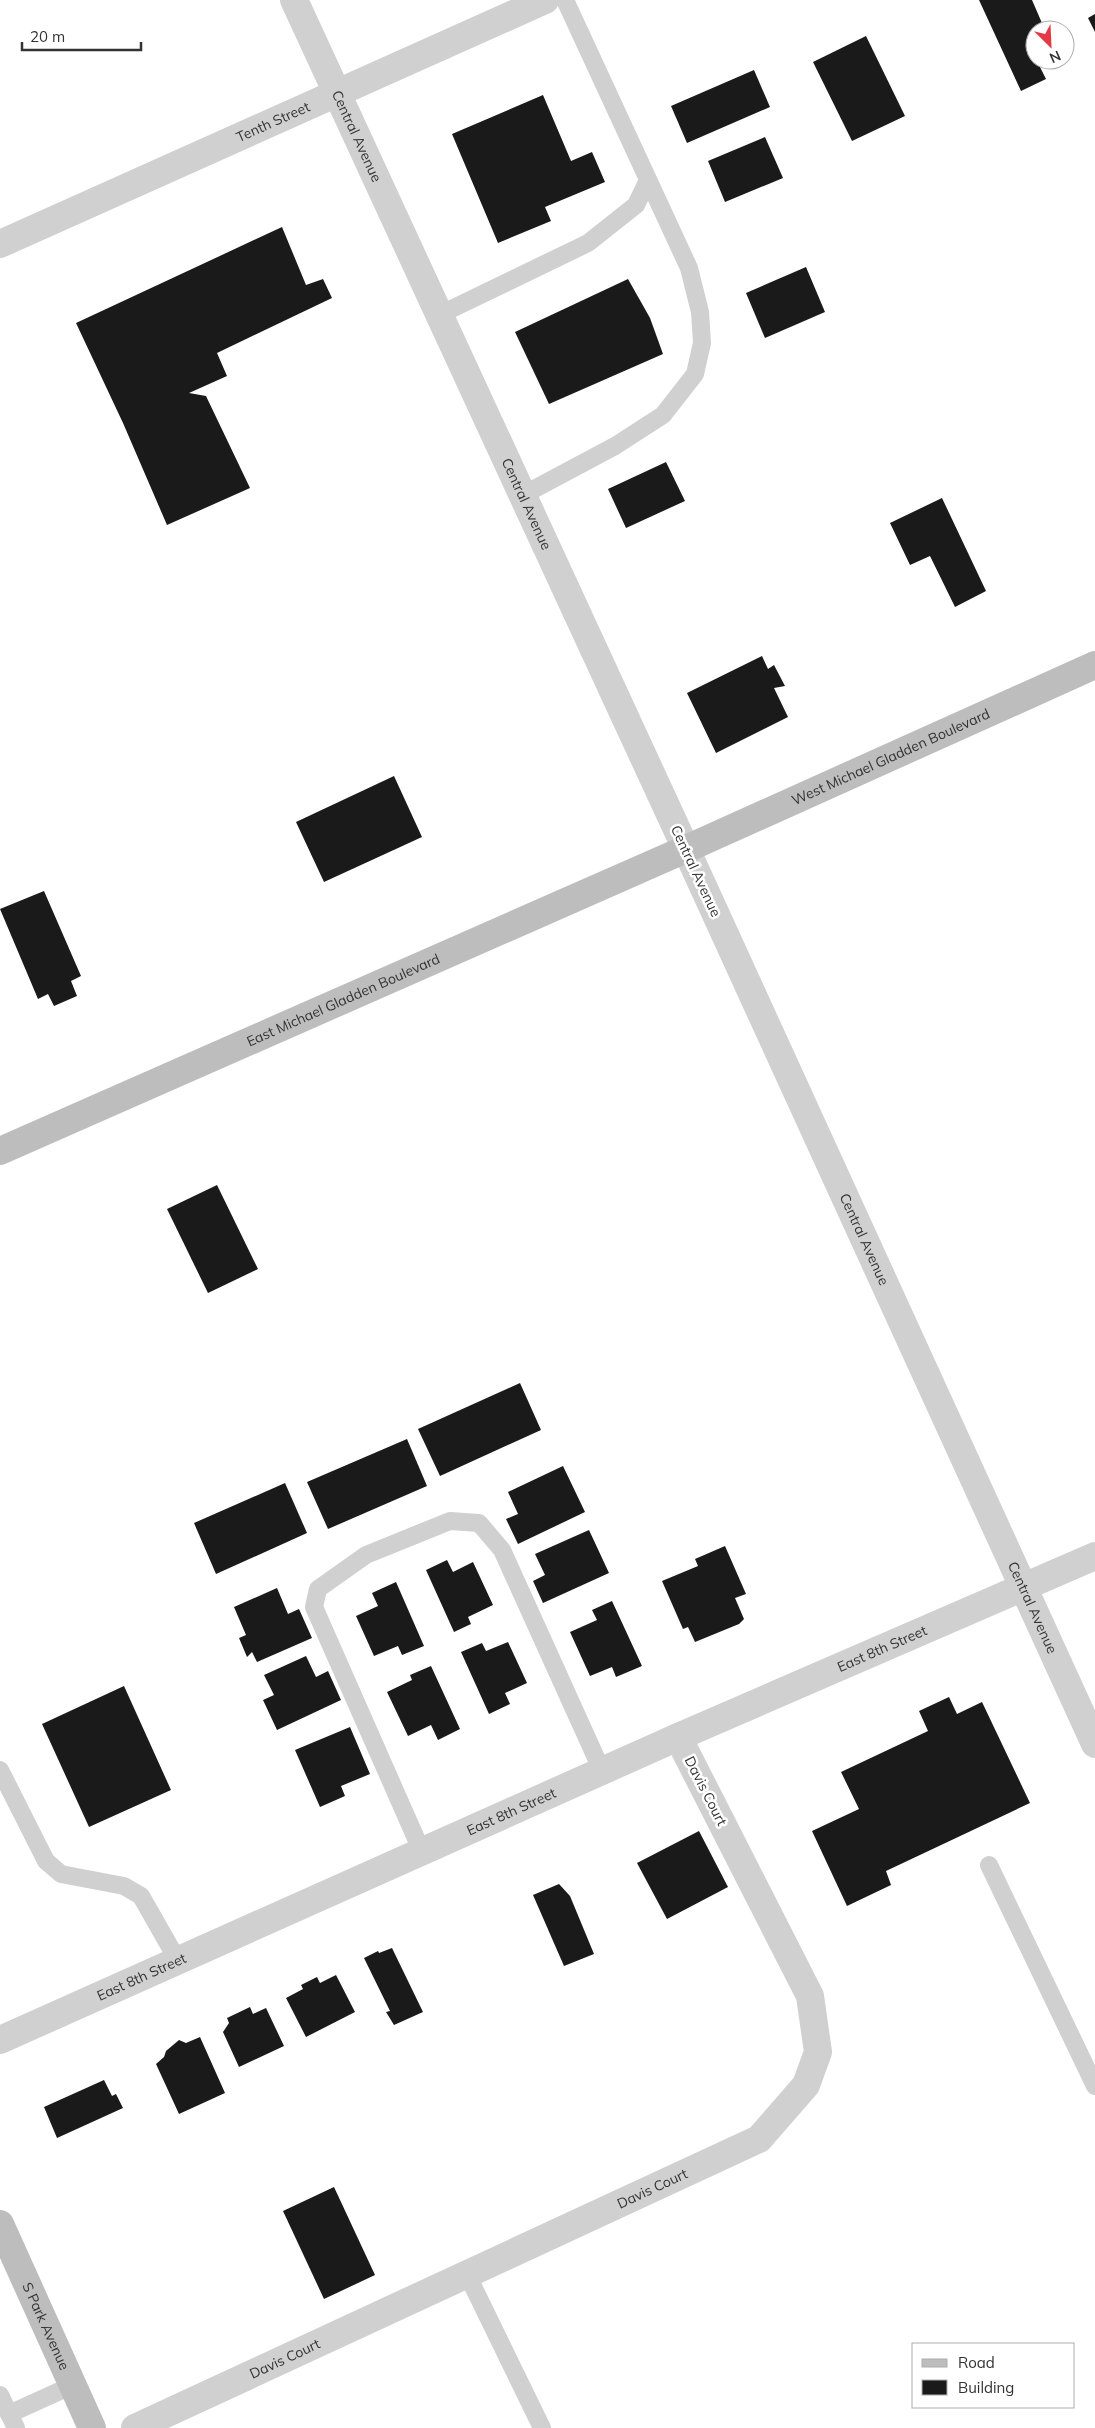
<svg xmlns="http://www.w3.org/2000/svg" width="1095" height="2428" font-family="Mulish,sans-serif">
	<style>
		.building { fill: #1a1a1a }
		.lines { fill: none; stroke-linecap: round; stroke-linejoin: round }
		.service { stroke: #d0d0d0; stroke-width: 18 }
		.minor { stroke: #d0d0d0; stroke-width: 28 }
		.tertiary { stroke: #d0d0d0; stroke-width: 28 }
		.secondary { stroke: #bdbdbd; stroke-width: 28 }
		.labels { text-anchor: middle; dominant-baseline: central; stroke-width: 5; stroke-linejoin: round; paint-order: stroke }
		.street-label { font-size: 14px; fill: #333; stroke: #fff }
	</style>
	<rect width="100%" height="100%" fill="#fff"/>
	<g class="building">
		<polygon points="979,0 1032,0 1045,30 1035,30 1035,60 1048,60 1039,65 1046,79 1021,91"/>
		<polygon points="1095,14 1095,32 1088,18"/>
		<polygon points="866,36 905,116 852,141 813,62"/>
		<polygon points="754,70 770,107 687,143 671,106"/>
		<polygon points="543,95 571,161 592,152 605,182 545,207 551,221 498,243 452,134"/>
		<polygon points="765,137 783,178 725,202 708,161"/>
		<polygon points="282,227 306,285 323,279 332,298 217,353 227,376 189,393 206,396 250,488 167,525 123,423 76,323"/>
		<polygon points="806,267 825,312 765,338 746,293"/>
		<polygon points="628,279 650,318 663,354 549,404 515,332"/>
		<polygon points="666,462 685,501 626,528 608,489"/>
		<polygon points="942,498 986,591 955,607 930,556 910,565 890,523"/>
		<polygon points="762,656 768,669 774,665 785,686 774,688 788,717 716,753 687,693"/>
		<polygon points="394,776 422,837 324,882 296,822"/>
		<polygon points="44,891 81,976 71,981 77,996 54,1006 48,994 38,999 0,909"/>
		<polygon points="217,1185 258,1269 208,1293 167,1209"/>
		<polygon points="520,1383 541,1430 440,1476 418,1429"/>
		<polygon points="407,1439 427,1486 328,1529 307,1482"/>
		<polygon points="563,1466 585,1512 518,1544 506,1519 518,1514 508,1492"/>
		<polygon points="285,1483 307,1533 216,1574 194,1523"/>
		<polygon points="589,1530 609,1573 543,1603 533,1581 545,1575 535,1554"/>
		<polygon points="725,1546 746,1594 735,1598 744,1619 739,1624 695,1642 688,1627 683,1629 662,1581 698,1566 695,1559"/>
		<polygon points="447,1560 453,1572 473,1562 493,1605 468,1617 471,1624 454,1632 426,1570"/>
		<polygon points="396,1582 424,1646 402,1655 398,1646 374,1656 356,1616 378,1606 372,1593"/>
		<polygon points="277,1588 288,1614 299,1609 312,1638 257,1662 252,1652 247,1657 239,1638 246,1635 234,1607"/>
		<polygon points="612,1601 642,1666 616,1677 612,1667 590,1676 570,1632 597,1620 592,1610"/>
		<polygon points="508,1642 527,1683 505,1693 510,1704 489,1714 461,1652 482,1643 486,1651"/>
		<polygon points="306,1656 316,1677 328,1671 341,1700 277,1730 263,1700 274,1695 264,1675"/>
		<polygon points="431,1666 460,1729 438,1740 431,1725 408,1736 387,1692 412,1680 410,1675"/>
		<polygon points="124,1686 171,1790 89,1827 42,1724"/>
		<polygon points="949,1697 957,1714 982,1702 1030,1803 886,1871 891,1885 847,1906 812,1831 859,1809 841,1772 928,1731 919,1711"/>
		<polygon points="350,1727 370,1774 341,1786 345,1796 320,1807 295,1750"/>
		<polygon points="699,1831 728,1887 667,1919 637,1863"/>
		<polygon points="559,1884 570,1896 594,1954 564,1966 533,1895"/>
		<polygon points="392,1948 423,2012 394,2025 386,2012 390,2011 364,1958 378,1951 379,1953"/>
		<polygon points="336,1975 355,2012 306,2037 286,1998 303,1989 301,1985 317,1977 320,1983"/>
		<polygon points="250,2007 253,2014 266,2008 284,2046 239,2067 223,2032 229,2023 227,2018"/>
		<polygon points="200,2037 225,2093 179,2114 156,2064 164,2057 166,2051 179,2040 186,2043"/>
		<polygon points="104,2080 112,2096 116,2094 123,2108 57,2138 44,2107"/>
		<polygon points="334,2187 375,2275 324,2299 283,2211"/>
	</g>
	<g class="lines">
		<g class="service">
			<polyline points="439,315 588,243 636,205 648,180"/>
			<polyline points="523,495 615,446 663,415 695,374 702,343 700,312 689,268 565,0"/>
			<polyline points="0,1770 46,1861 61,1874 124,1886 141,1896 178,1961"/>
			<polyline points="422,1852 314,1607 318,1589 366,1555 450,1521 479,1523 502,1550 602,1771"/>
			<polyline points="989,1865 1095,2086"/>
			<polyline points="467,2274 542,2428"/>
			<polyline points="0,2395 16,2428"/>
			<polyline points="9,2414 73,2385"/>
		</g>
		<g class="minor">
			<path id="s1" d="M294,0L686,849"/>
			<path id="s2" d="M0,244L545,0"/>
			<path id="s3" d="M0,2040L678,1737L1095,1556"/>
			<path id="s4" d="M135,2428L759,2139L806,2085L818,2052L810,1996L678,1737"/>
		</g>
		<path class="tertiary" id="s5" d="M686,849L1095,1744"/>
		<g class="secondary">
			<path id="s6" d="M0,1151L686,849L1095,665"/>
			<path id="s7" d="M0,2224L92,2428"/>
		</g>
	</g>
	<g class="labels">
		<g class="street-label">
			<text stroke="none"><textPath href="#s2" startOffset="299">Tenth Street</textPath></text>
			<text stroke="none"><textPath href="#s1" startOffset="150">Central Avenue</textPath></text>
			<text stroke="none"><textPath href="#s1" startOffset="555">Central Avenue</textPath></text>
			<text stroke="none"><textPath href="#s6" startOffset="974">West Michael Gladden Boulevard</textPath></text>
			<text transform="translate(696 871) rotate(65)">Central Avenue</text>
			<text stroke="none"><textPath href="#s6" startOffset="375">East Michael Gladden Boulevard</textPath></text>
			<text stroke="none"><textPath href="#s5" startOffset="429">Central Avenue</textPath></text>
			<text stroke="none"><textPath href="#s5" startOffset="834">Central Avenue</textPath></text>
			<text stroke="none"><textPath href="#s3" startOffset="965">East 8th Street</textPath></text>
			<text transform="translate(706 1791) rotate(63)">Davis Court</text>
			<text stroke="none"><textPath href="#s3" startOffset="560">East 8th Street</textPath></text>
			<text stroke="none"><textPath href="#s3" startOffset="155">East 8th Street</textPath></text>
			<text stroke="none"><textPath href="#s4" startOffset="570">Davis Court</textPath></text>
			<text stroke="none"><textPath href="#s7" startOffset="112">S Park Avenue</textPath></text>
			<text stroke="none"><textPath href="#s4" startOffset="165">Davis Court</textPath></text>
		</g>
	</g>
	<rect x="912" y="2343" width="162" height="65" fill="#ffffff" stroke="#adadad"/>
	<rect x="922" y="2359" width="25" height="8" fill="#bdbdbd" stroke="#adadad"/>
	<text x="958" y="2368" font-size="15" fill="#333333">Road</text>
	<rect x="922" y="2380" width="25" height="15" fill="#1a1a1a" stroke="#adadad"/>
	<text x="958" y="2393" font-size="15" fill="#333333">Building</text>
	<g transform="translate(1050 45) rotate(156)"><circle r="24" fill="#ffffff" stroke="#adadad"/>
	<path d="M0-4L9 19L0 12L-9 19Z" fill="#e63946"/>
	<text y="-8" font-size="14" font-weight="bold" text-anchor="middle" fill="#333333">N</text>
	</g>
	<path d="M22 42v8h119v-8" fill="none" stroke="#333333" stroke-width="2.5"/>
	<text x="30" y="42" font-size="15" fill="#333333" stroke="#ffffff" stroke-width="4" paint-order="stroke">20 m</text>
</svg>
